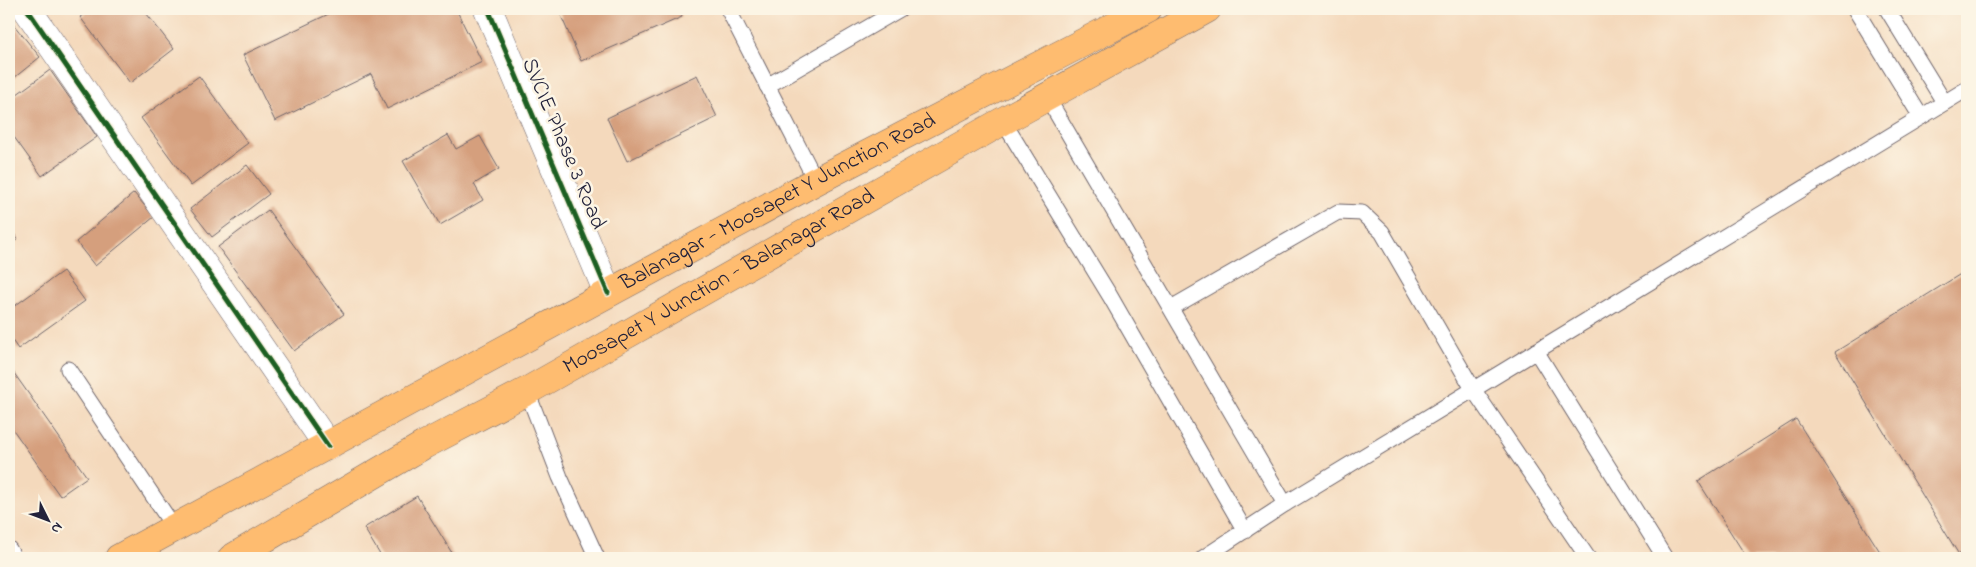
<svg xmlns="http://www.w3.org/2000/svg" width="1976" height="567" font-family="'Indie Flower',sans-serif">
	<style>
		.building { fill: #d59f7d }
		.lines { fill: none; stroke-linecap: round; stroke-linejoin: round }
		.lane-casing { stroke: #6c6268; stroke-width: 17 }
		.street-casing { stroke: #6c6268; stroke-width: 29 }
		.primary-casing { stroke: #6c6268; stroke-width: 29 }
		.lane { stroke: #fff; stroke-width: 15 }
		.street { stroke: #fff; stroke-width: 28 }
		.primary { stroke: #febc70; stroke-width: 28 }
		.cycleway-casing { stroke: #fcf5e5; stroke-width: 8 }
		.cycleway { stroke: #1b5e20; stroke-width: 5 }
		.labels { text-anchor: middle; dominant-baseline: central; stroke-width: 5; stroke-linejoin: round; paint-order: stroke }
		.street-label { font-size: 22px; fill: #22223b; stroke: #fcf5e5 }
	</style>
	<rect width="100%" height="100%" fill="#fcf5e5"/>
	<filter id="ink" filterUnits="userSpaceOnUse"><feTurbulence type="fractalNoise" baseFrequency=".02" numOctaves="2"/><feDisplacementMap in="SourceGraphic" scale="10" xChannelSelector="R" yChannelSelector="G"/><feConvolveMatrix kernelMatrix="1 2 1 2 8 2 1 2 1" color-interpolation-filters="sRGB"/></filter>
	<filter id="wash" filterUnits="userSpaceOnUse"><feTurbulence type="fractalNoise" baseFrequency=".0096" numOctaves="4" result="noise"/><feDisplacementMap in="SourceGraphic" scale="20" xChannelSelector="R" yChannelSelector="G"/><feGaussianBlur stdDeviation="1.12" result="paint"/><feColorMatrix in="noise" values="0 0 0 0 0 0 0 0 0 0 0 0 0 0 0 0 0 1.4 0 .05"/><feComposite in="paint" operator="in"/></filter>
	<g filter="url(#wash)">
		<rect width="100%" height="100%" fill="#f4d9bc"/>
		<g id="blocks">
			<g class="building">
				<polygon points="91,9 143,9 174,49 130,83 80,17"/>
				<polygon points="339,9 456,9 482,62 387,109 371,74 275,121 243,55"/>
				<polygon points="558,9 679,9 682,17 581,61"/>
				<polygon points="9,19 40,57 9,82"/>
				<polygon points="50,70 97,137 42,176 9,130 9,100"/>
				<polygon points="697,75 717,117 627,161 607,118"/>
				<polygon points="199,76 248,143 191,186 141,118"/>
				<polygon points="448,135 456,149 480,136 499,169 474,184 483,200 440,225 403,161"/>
				<polygon points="247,165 269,194 212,237 190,209"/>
				<polygon points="134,193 154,217 95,266 76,242"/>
				<polygon points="268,210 344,314 294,351 218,247"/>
				<polygon points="9,228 18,239 9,246"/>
				<polygon points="1967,270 1967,558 1961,558 1835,352"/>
				<polygon points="63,271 85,301 18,349 9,336 9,310"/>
				<polygon points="9,366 87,477 60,496 9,424"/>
				<polygon points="1796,419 1884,558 1747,558 1698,481"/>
				<polygon points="417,496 455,558 382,558 364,528"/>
			</g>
		</g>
	</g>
	<g filter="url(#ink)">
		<use href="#blocks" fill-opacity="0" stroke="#6c6268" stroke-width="1"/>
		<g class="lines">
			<defs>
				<g id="lane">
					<polyline points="728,9 816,181"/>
					<polyline points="1855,9 1921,117"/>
					<polyline points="1887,9 1944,102"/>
					<polyline points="767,86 900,9"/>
					<polyline points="1047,97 1285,504"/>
					<polyline points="1003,121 1110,296 1245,531"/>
					<polyline points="1171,308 1338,212 1362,213 1382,232 1473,389 1588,558"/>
					<polyline points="1536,351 1665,558"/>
					<polyline points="68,369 175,529"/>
					<polyline points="527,391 560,477 597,558"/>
					<polyline points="9,549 14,558"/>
					<polyline points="1203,558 1285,504 1967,89"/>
				</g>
				<g id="street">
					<polyline points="27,9 328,446"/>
					<polyline points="488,9 608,293"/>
				</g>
				<g id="primary">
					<path id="s1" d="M119,558L816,181L1148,9"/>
					<path id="s2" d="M232,558L424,445L527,391L1003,121L1207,9"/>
				</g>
			</defs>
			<use href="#lane" class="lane-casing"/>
			<use href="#street" class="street-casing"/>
			<use href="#primary" class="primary-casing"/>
			<use href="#lane" class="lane"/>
			<use href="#street" class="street"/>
			<use href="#primary" class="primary"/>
			<defs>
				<g id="cycleway">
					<polyline points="27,9 328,446"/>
					<polyline points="488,9 608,293"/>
				</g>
			</defs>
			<use href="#cycleway" class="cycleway-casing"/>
			<use href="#cycleway" class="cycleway"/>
		</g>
	</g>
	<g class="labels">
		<g class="street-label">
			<text transform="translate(563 144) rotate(67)">SVCIE Phase 3 Road</text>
			<text stroke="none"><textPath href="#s1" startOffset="749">Balanagar - Moosapet Y Junction Road</textPath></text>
			<text stroke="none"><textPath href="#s2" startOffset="560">Moosapet Y Junction - Balanagar Road</textPath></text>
		</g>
	</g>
	<rect width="1976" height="567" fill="none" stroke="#fcf5e5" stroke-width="30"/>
	<g transform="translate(48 520) rotate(132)" stroke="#fcf5e5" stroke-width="4" paint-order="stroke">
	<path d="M0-4L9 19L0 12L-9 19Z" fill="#22223b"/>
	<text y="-8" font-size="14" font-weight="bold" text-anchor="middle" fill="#22223b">N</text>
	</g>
</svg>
